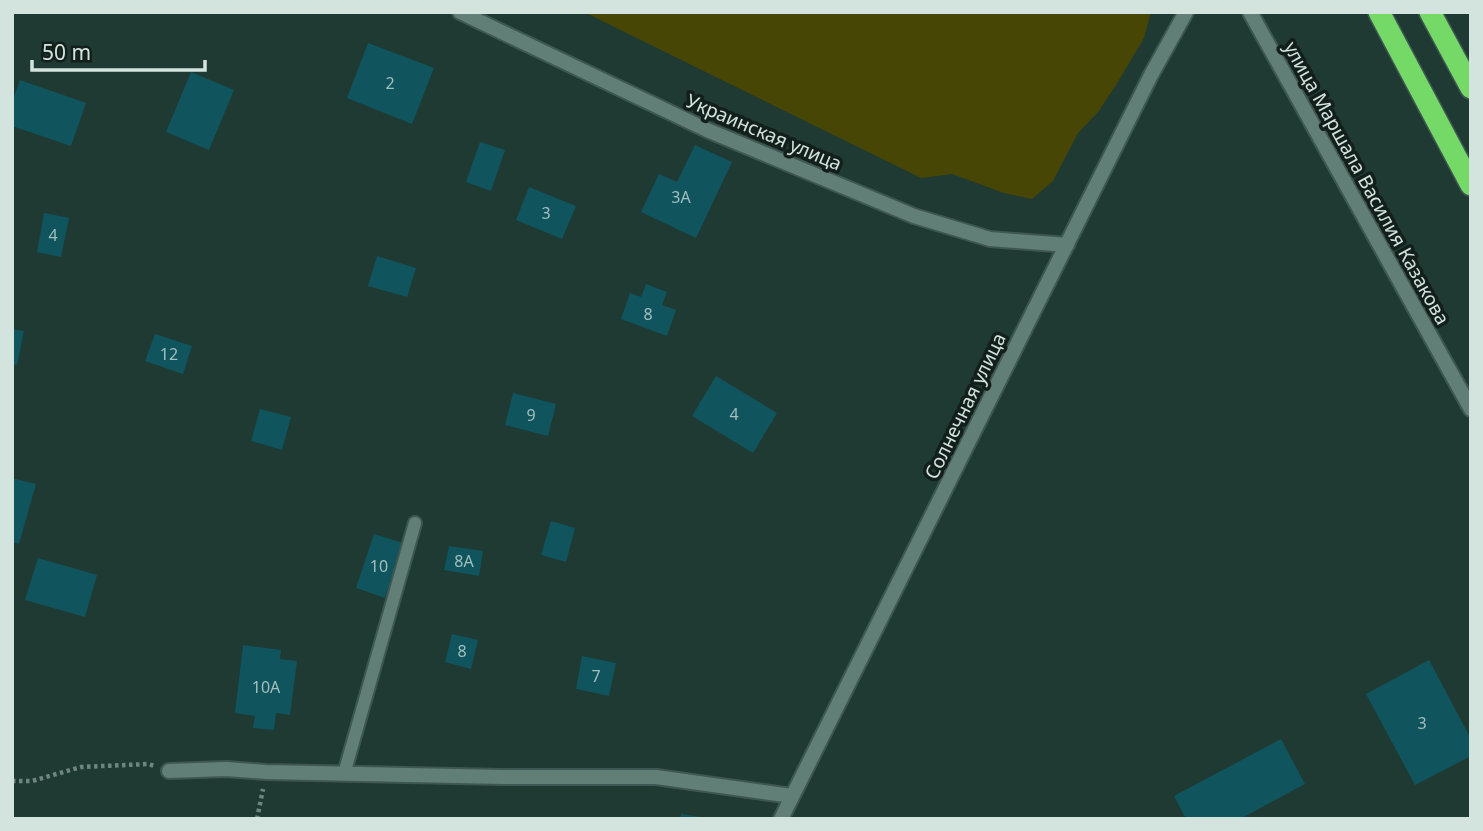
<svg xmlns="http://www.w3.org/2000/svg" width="1483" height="831" font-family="'Noto Sans',sans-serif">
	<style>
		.green { fill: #484605 }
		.building { fill: #10545e }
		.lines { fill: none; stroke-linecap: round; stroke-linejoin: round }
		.lane-casing { stroke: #3f5752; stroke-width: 16 }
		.street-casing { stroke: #3f5752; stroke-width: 18 }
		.highway-casing { stroke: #3f5752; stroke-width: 24 }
		.path { stroke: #6f857f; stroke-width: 4.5; stroke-dasharray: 3.5 3.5; stroke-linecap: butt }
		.lane { stroke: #617f76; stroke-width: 12 }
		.street { stroke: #617f76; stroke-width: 14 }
		.highway { stroke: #74d967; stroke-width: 21 }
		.labels { text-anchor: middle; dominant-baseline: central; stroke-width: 7; stroke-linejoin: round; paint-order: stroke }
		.number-label { font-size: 16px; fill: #a2bfbe }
		.street-label { font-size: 19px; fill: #d3e3de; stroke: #131f1b }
	</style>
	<rect width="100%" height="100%" fill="#1f3a33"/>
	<polygon class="green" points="584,12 1151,12 1144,38 1116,85 1098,112 1078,133 1053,181 1032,199 1004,193 952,174 921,178"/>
	<g class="building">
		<polygon points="368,43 434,68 412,124 347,98"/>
		<polygon points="191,72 234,90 209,150 166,132"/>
		<polygon points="20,80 86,103 71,146 12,126 12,102"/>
		<polygon points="480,142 505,150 491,191 466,182"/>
		<polygon points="695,145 732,162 696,238 641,212 659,174 677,182"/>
		<polygon points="529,187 576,206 562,239 516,220"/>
		<polygon points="44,213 69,218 61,257 37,252"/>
		<polygon points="377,256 416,268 407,297 368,286"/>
		<polygon points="646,284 667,292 662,305 676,310 667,336 621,319 630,293 641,297"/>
		<polygon points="12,329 24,331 17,365 12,364"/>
		<polygon points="155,334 192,346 183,374 145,361"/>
		<polygon points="716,376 777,413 753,453 692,416"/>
		<polygon points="513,393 556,404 548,436 505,425"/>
		<polygon points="260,409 291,417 282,450 251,441"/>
		<polygon points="12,478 36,484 19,544 12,542"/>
		<polygon points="551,521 575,528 566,562 541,555"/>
		<polygon points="374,534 403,543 385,598 356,588"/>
		<polygon points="449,546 483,551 479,576 444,570"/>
		<polygon points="38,558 97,575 85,617 25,600"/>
		<polygon points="452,634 478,640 471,669 445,662"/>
		<polygon points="243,645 281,650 280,659 297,661 290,715 276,713 274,730 253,728 255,716 235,713"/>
		<polygon points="582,656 616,663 609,696 576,689"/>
		<polygon points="1429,660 1471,739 1471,756 1415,785 1366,694"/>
		<polygon points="1281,739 1305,784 1240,819 1186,819 1174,796"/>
		<polygon points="681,814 701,817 701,819 680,819"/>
	</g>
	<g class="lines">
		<defs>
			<polyline id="lane" points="344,774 415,523"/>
			<g id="street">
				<polyline points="460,12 707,130 914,216 990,239 1067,245"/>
				<polyline points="1250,12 1471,409"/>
				<polyline points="169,771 226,769 266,772 503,777 656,777 792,796"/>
				<polyline points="781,819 1151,75 1186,12"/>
			</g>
			<g id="highway">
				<polyline points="1379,12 1471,185"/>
				<polyline points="1430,12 1471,88"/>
			</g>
		</defs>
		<use href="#lane" class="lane-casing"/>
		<use href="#street" class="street-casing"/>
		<use href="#highway" class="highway-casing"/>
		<g class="path">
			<polyline points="12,781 32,781 81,767 148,764 155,766"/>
			<polyline points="257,819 263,789"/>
		</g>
		<use href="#lane" class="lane"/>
		<use href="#street" class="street"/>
		<use href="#highway" class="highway"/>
	</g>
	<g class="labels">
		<g class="number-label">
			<text x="390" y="83">2</text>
			<text x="681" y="197">3А</text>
			<text x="546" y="213">3</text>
			<text x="53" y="235">4</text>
			<text x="648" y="314">8</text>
			<text x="169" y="354">12</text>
			<text x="734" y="414">4</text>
			<text x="531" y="415">9</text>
			<text x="464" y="561">8А</text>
			<text x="379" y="566">10</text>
			<text x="462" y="651">8</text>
			<text x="596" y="676">7</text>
			<text x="266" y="687">10А</text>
			<text x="1422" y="723">3</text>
		</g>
		<g class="street-label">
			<text transform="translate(764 132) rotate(23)">Украинская улица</text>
			<text transform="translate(1367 183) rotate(61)">улица Маршала Василия Казакова</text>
			<text transform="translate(965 406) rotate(-64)">Солнечная улица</text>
		</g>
	</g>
	<rect width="1483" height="831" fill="none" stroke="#d3e3de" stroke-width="28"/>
	<path d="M32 60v10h173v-10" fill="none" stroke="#d3e3de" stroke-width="3.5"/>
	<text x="42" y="60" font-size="21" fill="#d3e3de" stroke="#131f1b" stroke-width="5" paint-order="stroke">50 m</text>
</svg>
